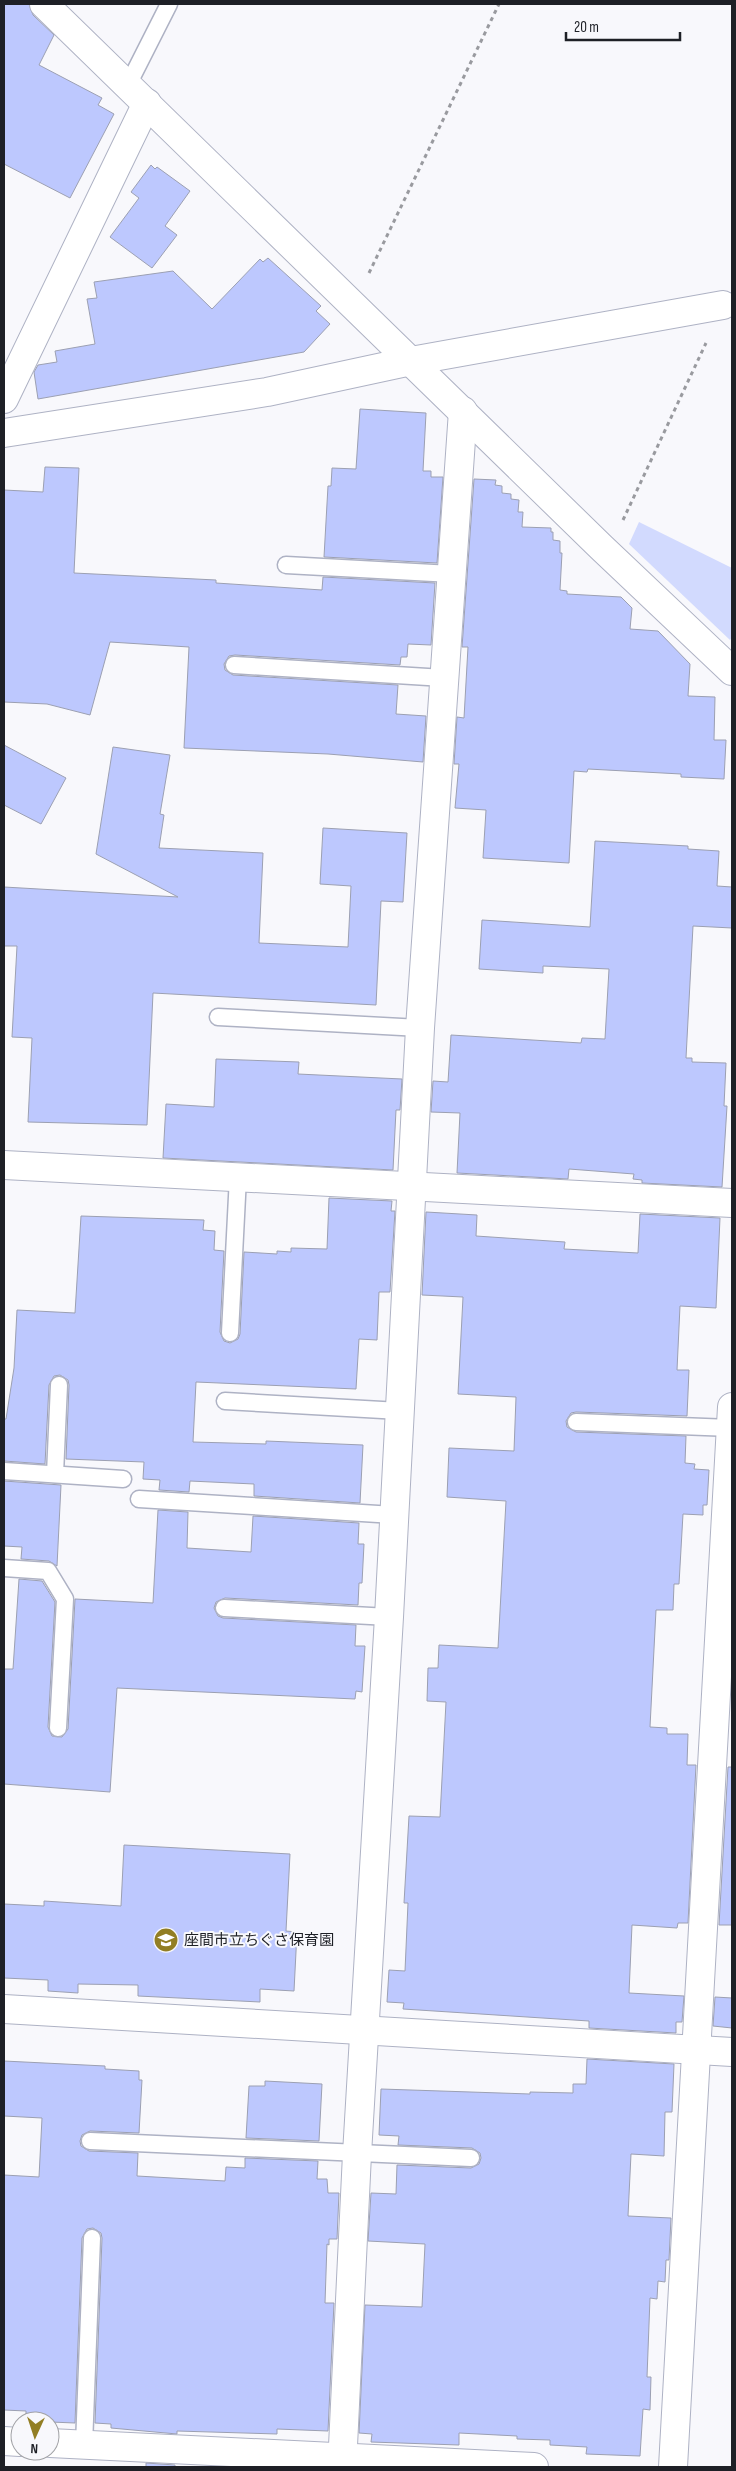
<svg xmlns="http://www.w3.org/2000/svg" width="736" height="2471" font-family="'Sofia Sans Condensed','Noto Sans JP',sans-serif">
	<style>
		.green { fill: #d2dafe }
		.building { fill: #bdc8fe; stroke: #9ca0b2 }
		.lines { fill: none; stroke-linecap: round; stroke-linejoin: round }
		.service-casing { stroke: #aeb2c4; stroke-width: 19 }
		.minor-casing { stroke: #aeb2c4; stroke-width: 30 }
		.path { stroke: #999a9f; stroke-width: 3; stroke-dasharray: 4 4; stroke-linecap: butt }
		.service { stroke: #fff; stroke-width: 16 }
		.minor { stroke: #fff; stroke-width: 28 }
		.labels { text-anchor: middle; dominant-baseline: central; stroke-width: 4; stroke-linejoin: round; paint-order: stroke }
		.poi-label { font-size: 15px; fill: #1e2026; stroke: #f8f8fc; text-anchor: start }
	</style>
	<rect width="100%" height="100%" fill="#f8f8fc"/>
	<polygon class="green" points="639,522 732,568 732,637 730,640 629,544"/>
	<g class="building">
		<polygon points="4,4 29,4 33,15 54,35 39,65 102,98 98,105 114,114 70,198 4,164"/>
		<polygon points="151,165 155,169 157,167 190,191 165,226 177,235 152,268 110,237 139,198 131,192"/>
		<polygon points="268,258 321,306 316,311 330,324 304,352 38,399 34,372 38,365 57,362 55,351 95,344 87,299 97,298 94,282 173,271 212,309 260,259 263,262"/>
		<polygon points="360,409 426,413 423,471 431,471 431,477 443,477 437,563 324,557 328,486 331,486 332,468 356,469"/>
		<polygon points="45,467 79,468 74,573 216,580 216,583 322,590 323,577 435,583 431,645 408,644 407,657 401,657 400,665 235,655 229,656 224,664 225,670 233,675 398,685 396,714 426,716 423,762 328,754 184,748 189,647 110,642 90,715 47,704 4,702 4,490 43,492"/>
		<polygon points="474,479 496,480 495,485 502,486 502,493 511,494 511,499 519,500 518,512 523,512 522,527 551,528 551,532 553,532 553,540 560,541 560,553 562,553 560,590 567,591 567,594 621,597 632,608 630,629 658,631 690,664 688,696 715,697 714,740 726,740 724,779 681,777 681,774 588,769 587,772 574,771 569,863 483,858 486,810 455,808 459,764 454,764 457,717 464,718 468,647 462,647"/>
		<polygon points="4,745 66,778 41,824 4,805"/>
		<polygon points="113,747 170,755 160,814 164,815 159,848 263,853 259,943 348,947 351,886 320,884 323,828 407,833 403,902 381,901 376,1005 153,993 147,1125 28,1122 32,1038 12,1037 17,946 4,946 4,887 178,897 96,854"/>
		<polygon points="595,841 688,846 688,849 719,851 717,886 732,887 732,928 693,926 686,1058 692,1058 692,1062 726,1063 724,1106 727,1106 722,1187 642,1183 642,1180 633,1179 634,1174 569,1169 568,1179 457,1173 460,1113 431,1112 433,1081 448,1082 451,1035 581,1043 582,1038 605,1039 609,969 543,966 543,973 479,969 482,920 590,927"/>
		<polygon points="216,1059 299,1062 298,1074 402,1079 400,1110 396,1110 393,1170 163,1158 166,1104 214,1107"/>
		<polygon points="329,1198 392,1201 391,1211 395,1211 390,1292 379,1292 377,1340 359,1339 356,1389 196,1382 193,1442 266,1444 266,1441 363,1445 360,1503 254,1496 254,1484 190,1481 189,1492 159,1490 160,1480 143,1479 144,1462 66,1459 69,1385 68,1380 60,1375 54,1376 49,1385 45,1464 4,1461 4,1419 6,1419 14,1368 17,1310 75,1313 81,1216 204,1220 203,1230 215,1231 214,1250 224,1251 220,1332 224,1341 230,1343 238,1339 240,1334 244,1252 277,1254 277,1251 291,1252 291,1248 327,1249"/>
		<polygon points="426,1212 477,1215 476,1236 565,1242 564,1249 638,1253 640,1214 720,1218 716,1308 680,1306 677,1370 689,1370 687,1416 576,1412 571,1413 566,1421 567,1427 576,1432 686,1436 685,1463 695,1464 694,1469 709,1470 707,1505 703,1505 703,1515 683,1514 679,1584 674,1584 673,1610 656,1610 650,1727 667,1728 667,1734 688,1734 687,1765 696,1765 688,1923 678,1923 677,1928 632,1925 629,1993 684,1996 682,2022 676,2022 676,2033 589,2028 589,2021 403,2009 404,2003 387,2002 389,1970 405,1971 408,1903 404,1903 409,1816 440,1817 446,1702 427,1701 428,1668 438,1668 439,1645 498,1648 506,1501 447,1497 449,1448 514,1451 516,1397 458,1394 463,1297 422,1295"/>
		<polygon points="4,1481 61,1485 57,1566 49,1561 21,1559 22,1547 4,1546"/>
		<polygon points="158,1510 188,1512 187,1548 251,1552 253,1516 359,1523 358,1544 364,1544 362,1583 359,1583 358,1605 225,1598 216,1602 214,1608 218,1616 223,1618 356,1625 355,1646 365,1646 362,1692 356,1691 355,1699 117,1688 110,1792 4,1784 4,1669 13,1669 19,1579 42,1581 55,1602 48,1727 52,1736 62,1737 68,1729 75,1599 153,1603"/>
		<polygon points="728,1767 732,1767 732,1925 719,1925"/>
		<polygon points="124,1845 290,1854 286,1931 297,1932 294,1991 260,1989 260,2002 138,1996 138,1985 78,1984 78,1993 48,1991 48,1980 4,1978 4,1904 44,1906 44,1901 121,1906"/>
		<polygon points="715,1997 732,1998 732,2028 713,2026"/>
		<polygon points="587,2059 674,2064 672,2112 665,2112 664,2156 631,2154 628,2216 671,2218 669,2260 666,2260 665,2282 658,2281 657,2299 650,2298 647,2377 651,2377 650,2410 643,2409 640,2456 586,2454 587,2447 550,2445 550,2440 517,2439 517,2436 459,2433 459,2445 371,2442 372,2434 359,2433 365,2305 422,2307 425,2244 368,2241 371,2193 396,2194 397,2165 471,2168 479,2164 481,2158 480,2153 472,2148 398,2145 399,2136 379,2135 381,2089 530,2094 530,2092 573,2093 573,2084 586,2084"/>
		<polygon points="4,2061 105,2066 105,2069 139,2071 139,2080 142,2080 139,2133 90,2131 82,2135 80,2141 81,2146 89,2151 138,2153 137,2176 225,2181 226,2167 245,2168 245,2158 318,2161 317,2179 327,2179 328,2193 339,2193 337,2239 329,2239 329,2245 327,2244 325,2303 334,2303 328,2431 277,2429 277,2434 177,2431 177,2434 111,2428 111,2424 95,2423 102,2238 101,2233 93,2228 87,2229 82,2238 75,2423 26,2421 26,2411 4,2410 4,2175 39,2177 42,2118 4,2116"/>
		<polygon points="265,2081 322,2084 319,2141 246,2138 249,2086 265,2086"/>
		<polygon points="146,2463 175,2465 175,2467 146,2467"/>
	</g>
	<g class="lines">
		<defs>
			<g id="service">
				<polyline points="128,85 169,4"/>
				<polyline points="286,565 452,574"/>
				<polyline points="234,665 444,678"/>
				<polyline points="218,1017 420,1028"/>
				<polyline points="230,1333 238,1177"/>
				<polyline points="225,1401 400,1411"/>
				<polyline points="576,1422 731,1428"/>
				<polyline points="4,1471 123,1479"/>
				<polyline points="55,1474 59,1385"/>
				<polyline points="139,1499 394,1515"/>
				<polyline points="4,1568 48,1571 65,1599 58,1728"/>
				<polyline points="224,1608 389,1617"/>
				<polyline points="90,2141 471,2158"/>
				<polyline points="84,2445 92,2238"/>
			</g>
			<g id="minor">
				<polyline points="44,4 601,547 732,671"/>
				<polyline points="4,399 147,103"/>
				<polyline points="4,433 267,392 411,361 723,305"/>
				<polyline points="4,1165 732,1203"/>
				<polyline points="4,2009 732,2052"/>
				<polyline points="4,2441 20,2442"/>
				<polyline points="50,2443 534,2467"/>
				<polyline points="342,2467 357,2154 389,1617 420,1028 463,411"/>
				<polyline points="673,2467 732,1407"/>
			</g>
		</defs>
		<use href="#service" class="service-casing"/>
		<use href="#minor" class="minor-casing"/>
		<g class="path">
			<polyline points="369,273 499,4"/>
			<polyline points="623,520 706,343"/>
		</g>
		<use href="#service" class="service"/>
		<use href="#minor" class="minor"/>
	</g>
	<defs>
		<symbol id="school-disc" viewBox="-11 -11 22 22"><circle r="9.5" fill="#927e24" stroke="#f8f8fc"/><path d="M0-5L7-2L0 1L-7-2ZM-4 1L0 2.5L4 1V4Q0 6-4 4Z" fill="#fff"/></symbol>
	</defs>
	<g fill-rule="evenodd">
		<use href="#school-disc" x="152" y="1926" width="28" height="28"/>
	</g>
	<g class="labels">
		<g class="poi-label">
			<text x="184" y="1940">座間市立ちぐさ保育園</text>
		</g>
	</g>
	<rect width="736" height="2471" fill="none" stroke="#1e2026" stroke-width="10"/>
	<g transform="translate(35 2436) rotate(183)"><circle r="24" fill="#f8f8fc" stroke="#a1a2a6"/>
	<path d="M0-4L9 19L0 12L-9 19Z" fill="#927e24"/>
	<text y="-8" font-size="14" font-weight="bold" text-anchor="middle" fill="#1e2026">N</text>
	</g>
	<path d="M566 32v8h114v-8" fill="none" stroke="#1e2026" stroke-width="2.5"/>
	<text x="574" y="32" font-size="15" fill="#1e2026" stroke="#f8f8fc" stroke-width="4" paint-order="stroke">20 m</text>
</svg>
